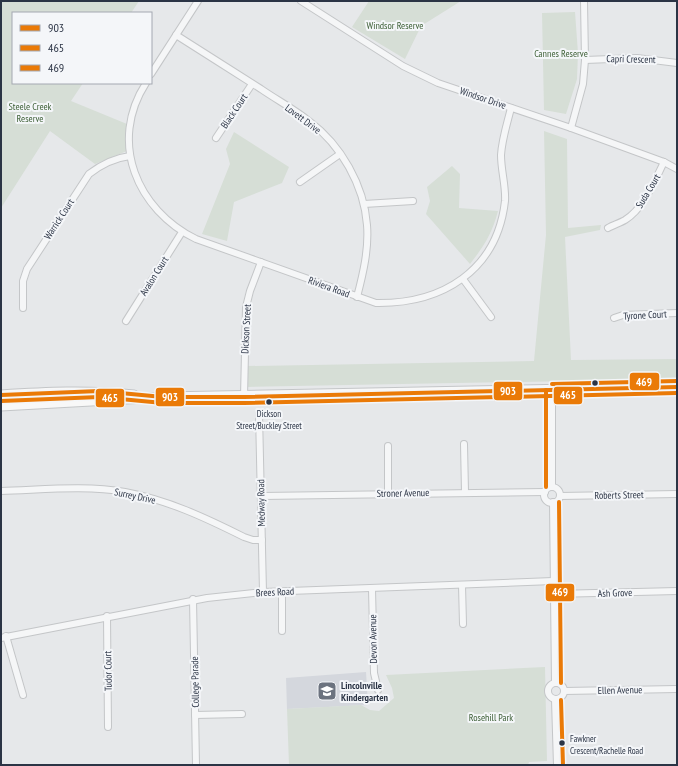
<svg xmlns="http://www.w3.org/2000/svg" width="678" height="766" font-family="'PT Sans Narrow',sans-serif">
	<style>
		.built { fill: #d4d7dd }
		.green { fill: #d6ded6 }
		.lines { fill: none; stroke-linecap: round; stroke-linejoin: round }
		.street-casing { stroke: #c4c6c8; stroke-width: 8 }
		.secondary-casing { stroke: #c4c6c8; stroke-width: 11 }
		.street { stroke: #f5f6f7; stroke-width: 6 }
		.secondary { stroke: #f8f8f8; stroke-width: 9 }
		.bus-1-casing { stroke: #f4f6f9; stroke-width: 7 }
		.bus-2-casing { stroke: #f4f6f9; stroke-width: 7 }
		.bus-3-casing { stroke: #f4f6f9; stroke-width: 7 }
		.bus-1 { stroke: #ea7a07; stroke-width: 4 }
		.bus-2 { stroke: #ea7a07; stroke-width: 4 }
		.bus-3 { stroke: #ea7a07; stroke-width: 4 }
		.bus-dot { fill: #2b3445; stroke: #f4f6f9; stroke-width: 1.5 }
		.labels { text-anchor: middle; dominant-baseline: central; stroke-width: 4; stroke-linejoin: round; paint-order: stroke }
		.bus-label { font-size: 9px; fill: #2b3445; stroke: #f4f6f9 }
		.park-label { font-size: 10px; fill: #3f6138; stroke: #f4f6f9 }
		.street-label { font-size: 10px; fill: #2b3445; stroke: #f4f6f9 }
		.poi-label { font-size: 10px; font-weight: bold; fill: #2b3445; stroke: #f4f6f9; text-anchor: start }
		.line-badge { stroke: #f4f6f9; stroke-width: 1.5 }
		.badge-label { font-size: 11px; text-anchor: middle; font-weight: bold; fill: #fff }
	</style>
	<rect width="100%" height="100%" fill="#e6e8ea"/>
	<polygon class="built" points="366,672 368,705 287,709 286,678"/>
	<g class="green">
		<polygon points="1,1 139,1 131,13 13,13 13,83 83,83 71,101 127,124 127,151 95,164 50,131 1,208"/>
		<polygon points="369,1 461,1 421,26 405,59 352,27"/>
		<polygon points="575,12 578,53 577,79 566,114 544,110 542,13"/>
		<polygon points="544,131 567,139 568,228 601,225 600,230 565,237 571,360 677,359 677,379 247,387 247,366 534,361 546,235"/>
		<polygon points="234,132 289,167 282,183 234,202 227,241 202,234 230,164 226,149"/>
		<path d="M452,166L460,174L459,208L498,211C492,234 484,246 470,264L426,214L430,201L427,187Z"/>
		<polygon points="545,667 547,761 529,762 528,765 289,765 287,709 361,705 370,710 379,711 394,698 392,688 386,675"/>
	</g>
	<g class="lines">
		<defs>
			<g id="street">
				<polyline points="301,1 403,66 438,83 571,128 664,162 677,169"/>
				<path d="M176,35C204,53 233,71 261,89C277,100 294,109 309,121C341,145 364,185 367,225C369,249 363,274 357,297"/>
				<polyline points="585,60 637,58 677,63"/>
				<polyline points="151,74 198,1"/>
				<path d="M146,83C108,142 137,210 196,239L376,303C442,304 497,271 505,201C506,186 501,171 501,155C502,139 507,124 511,108"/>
				<polyline points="571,128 583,84 585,60 584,1"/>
				<polyline points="216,138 252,84"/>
				<polyline points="300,182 340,154"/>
				<polyline points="364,204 413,201"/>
				<path d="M608,228C613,225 620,223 625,220C644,208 654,182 664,162"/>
				<polyline points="463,279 491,317"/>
				<path d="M23,308V281L27,269L89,174C102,164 114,158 130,156"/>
				<polyline points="614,318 623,315 677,313"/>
				<polyline points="126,321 182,232"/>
				<polyline points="244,397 246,307 250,291 261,262"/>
				<polyline points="259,414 263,592"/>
				<polyline points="464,444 465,492"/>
				<polyline points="388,446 388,493"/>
				<polyline points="552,487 552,390"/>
				<circle cx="552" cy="495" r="8"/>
				<path d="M1,491C41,490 86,485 125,492C168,500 206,518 244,537L253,540H262"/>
				<polyline points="262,496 545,492"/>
				<polyline points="560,496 677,494"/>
				<polyline points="553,502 555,683"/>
				<polyline points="462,585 463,624"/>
				<polyline points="372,589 374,673 378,690"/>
				<polyline points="554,594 677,591"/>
				<polyline points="193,599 196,765"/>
				<polyline points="107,616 108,727"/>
				<polyline points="282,631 282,592"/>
				<polyline points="6,636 23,695"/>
				<polyline points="1,638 207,598 263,592 553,581"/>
				<circle cx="556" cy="691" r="8"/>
				<polyline points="564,691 677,689"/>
				<polyline points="555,700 557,765"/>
				<polyline points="195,715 242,714"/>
			</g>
			<g id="secondary">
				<path d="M1,395C46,392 89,390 134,395"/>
				<polyline points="1,406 163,397 677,387"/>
			</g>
		</defs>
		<use href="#street" class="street-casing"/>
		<use href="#secondary" class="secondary-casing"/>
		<use href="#street" class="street"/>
		<use href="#secondary" class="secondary"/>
		<defs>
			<polyline id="bus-1" points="1,395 99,391 163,397 244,397 677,387"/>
			<polyline id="bus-2" points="1,401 99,397 163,403 244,403 677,393"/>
			<g id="bus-3">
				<polyline points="552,384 677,381"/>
				<polyline points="546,390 546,487"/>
				<polyline points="559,502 561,683"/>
				<polyline points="561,700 563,765"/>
			</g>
		</defs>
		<use href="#bus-1" class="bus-1-casing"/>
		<use href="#bus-2" class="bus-2-casing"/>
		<use href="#bus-3" class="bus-3-casing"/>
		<use href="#bus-1" class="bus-1"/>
		<use href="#bus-2" class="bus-2"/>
		<use href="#bus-3" class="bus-3"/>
	</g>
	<defs>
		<symbol id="school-square" viewBox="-11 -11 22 22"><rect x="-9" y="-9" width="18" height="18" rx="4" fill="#6c737f" stroke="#f4f6f9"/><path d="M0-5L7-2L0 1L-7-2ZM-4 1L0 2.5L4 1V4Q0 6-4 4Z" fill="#fff"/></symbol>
	</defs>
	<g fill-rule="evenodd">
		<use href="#school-square" x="316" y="680" width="22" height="22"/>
	</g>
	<g class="bus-dot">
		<circle cx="595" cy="383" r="3.5"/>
		<circle cx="269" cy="402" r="3.5"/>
		<circle cx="562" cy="743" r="3.5"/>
	</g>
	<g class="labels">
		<g class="bus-label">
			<text x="269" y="413">Dickson<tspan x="269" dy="12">Street/Buckley Street</tspan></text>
			<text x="570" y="738" text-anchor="start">Fawkner<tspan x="570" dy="12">Crescent/Rachelle Road</tspan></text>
		</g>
		<g class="park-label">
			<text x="395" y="25">Windsor Reserve</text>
			<text x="561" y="53">Cannes Reserve</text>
			<text x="30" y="106">Steele Creek<tspan x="30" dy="12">Reserve</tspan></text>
			<text x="491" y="717">Rosehill Park</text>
		</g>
		<g class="street-label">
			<text transform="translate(631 59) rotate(1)">Capri Crescent</text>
			<text transform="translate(483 98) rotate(19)">Windsor Drive</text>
			<text transform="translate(234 111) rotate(-56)">Black Court</text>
			<text transform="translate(303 119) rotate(37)">Lovett Drive</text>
			<text transform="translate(648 191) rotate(-59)">Suda Court</text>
			<text transform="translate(59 219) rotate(-57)">Warrick Court</text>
			<text transform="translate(154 276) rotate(-58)">Avalon Court</text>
			<text transform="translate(329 287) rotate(20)">Riviera Road</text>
			<text transform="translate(645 315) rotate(-3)">Tyrone Court</text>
			<text transform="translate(246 329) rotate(-87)">Dickson Street</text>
			<text transform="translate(403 493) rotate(-1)">Stroner Avenue</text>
			<text transform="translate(619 495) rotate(-1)">Roberts Street</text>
			<text transform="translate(135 496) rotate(12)">Surrey Drive</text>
			<text transform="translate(261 503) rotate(-91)">Medway Road</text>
			<text transform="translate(275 592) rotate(-3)">Brees Road</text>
			<text transform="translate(615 593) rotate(-2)">Ash Grove</text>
			<text transform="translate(373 639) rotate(-91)">Devon Avenue</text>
			<text transform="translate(108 671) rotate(-91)">Tudor Court</text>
			<text transform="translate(195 682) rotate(-91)">College Parade</text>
			<text transform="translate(620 690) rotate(-1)">Ellen Avenue</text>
		</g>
		<g class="poi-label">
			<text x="341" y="685">Lincolnville<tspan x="341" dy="12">Kindergarten</tspan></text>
		</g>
	</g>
	<g class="line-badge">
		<rect x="629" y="372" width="31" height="19" rx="4" fill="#ea7a07"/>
		<rect x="493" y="381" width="30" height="20" rx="4" fill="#ea7a07"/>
		<rect x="553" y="386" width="30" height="19" rx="4" fill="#ea7a07"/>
		<rect x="155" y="387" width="30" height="20" rx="4" fill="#ea7a07"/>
		<rect x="95" y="388" width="30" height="20" rx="4" fill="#ea7a07"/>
		<rect x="545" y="583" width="30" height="19" rx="4" fill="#ea7a07"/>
	</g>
	<g class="badge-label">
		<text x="644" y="386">469</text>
		<text x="508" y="395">903</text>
		<text x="568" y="399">465</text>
		<text x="170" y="401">903</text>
		<text x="110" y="402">465</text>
		<text x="560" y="596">469</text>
	</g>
	<rect width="678" height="766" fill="none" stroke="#2b3445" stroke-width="4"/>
	<rect x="12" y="12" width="140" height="72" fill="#f4f6f9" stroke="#a4a8b1"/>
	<rect x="20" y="25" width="20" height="6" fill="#ea7a07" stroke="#a4a8b1"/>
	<text x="48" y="32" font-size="12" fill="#2b3445">903</text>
	<rect x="20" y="45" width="20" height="6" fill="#ea7a07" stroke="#a4a8b1"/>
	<text x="48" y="52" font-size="12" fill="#2b3445">465</text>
	<rect x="20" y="65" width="20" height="6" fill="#ea7a07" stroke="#a4a8b1"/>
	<text x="48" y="72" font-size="12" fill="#2b3445">469</text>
</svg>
